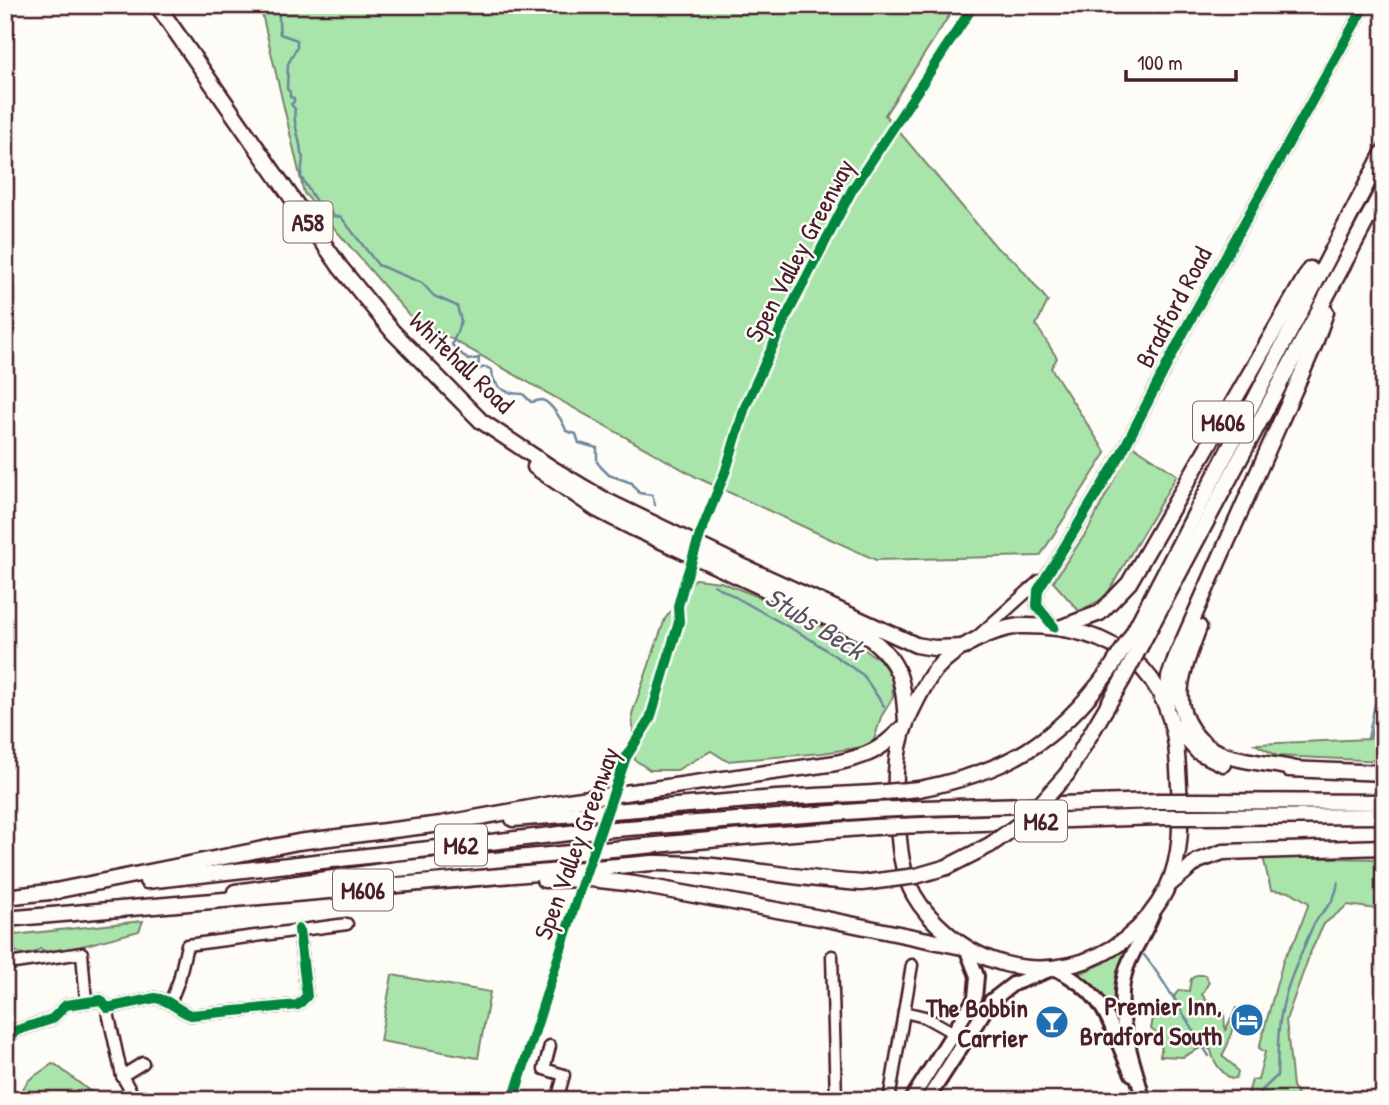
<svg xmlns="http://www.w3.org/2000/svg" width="1389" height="1105" font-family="'Patrick Hand',sans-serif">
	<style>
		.green { fill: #a9e5ab; stroke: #7a826b; stroke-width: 2 }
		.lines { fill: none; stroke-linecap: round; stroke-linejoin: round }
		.stream { stroke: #6d869b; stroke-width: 2.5 }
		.minor-casing { stroke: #4a1f2b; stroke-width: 15 }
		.major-casing { stroke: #4a1f2b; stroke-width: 18 }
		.highway-casing { stroke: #4a1f2b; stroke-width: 19 }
		.minor { stroke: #fdfcf7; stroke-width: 10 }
		.major { stroke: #fdfcf7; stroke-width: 12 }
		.highway { stroke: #fdfcf7; stroke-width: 14 }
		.highway-bridge-casing { stroke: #4a1f2b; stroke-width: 19; stroke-linecap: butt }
		.highway-bridge { stroke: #fdfcf7; stroke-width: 14 }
		.cycleway-casing { stroke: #fdfcf7; stroke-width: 15 }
		.cycleway { stroke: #00873e; stroke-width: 10 }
		.labels { text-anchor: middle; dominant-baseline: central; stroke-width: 5; stroke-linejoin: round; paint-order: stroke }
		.shield { fill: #fdfcf7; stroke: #806168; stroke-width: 2 }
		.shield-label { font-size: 24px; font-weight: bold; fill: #4a1f2b }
		.street-label { font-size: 26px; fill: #4a1f2b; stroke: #fdfcf7 }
		.poi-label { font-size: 26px; font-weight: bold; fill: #4a1f2b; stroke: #fdfcf7; text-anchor: end }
		.water-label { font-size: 28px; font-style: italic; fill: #5b5263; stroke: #fdfcf7 }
	</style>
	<rect width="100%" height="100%" fill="#fdfcf7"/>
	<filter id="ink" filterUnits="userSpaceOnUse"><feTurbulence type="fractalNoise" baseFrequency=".0143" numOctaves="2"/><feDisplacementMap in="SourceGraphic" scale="14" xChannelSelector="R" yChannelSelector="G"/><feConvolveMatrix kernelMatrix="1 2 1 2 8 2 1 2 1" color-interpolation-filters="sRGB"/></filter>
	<g filter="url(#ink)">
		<g class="green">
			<polygon points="260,5 956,5 885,115 997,248 1015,261 1048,301 1036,325 1057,358 1051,368 1106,453 1040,556 876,560 698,478 409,315 304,193"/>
			<polygon points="1132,445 1177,475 1107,594 1099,601 1079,611 1053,582 1088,530"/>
			<polygon points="695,579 721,582 774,603 854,643 879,659 892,677 893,697 881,717 874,740 863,747 822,753 727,761 711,751 677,770 650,770 635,760 632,714 665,619"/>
			<polygon points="1384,688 1384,761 1277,756 1255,744 1370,739"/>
			<polygon points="1263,857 1384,859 1384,910 1348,905 1324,924 1311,951 1286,1020 1293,1086 1300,1100 1248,1100 1248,1094 1252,1080 1258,1080 1265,1052 1259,1048 1284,958 1296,938 1309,903 1291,892 1271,890"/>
			<path d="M143,921L139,931L52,954L40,949C31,955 23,957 14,950L5,953V936Z"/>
			<polygon points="1126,949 1114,996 1114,1015 1101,993 1079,974 1104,963"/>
			<polygon points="392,975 490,992 478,1058 380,1041"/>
			<path d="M1197,975H1205L1209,982L1202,995L1212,1007L1209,1012L1215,1006L1224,1011L1225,1031L1236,1008L1238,1009L1228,1044L1222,1056L1234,1066L1238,1072L1236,1078L1231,1079C1220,1070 1214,1064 1211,1050L1204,1046L1183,1057L1160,1056L1163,1040L1151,1029L1153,1018L1162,1014L1168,1007L1177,1006L1174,996L1179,990L1189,991L1191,979Z"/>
			<polygon points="52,1064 56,1065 101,1100 15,1100 29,1080"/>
		</g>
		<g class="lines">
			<g class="stream">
				<path d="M276,5C281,13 278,25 280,34L297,40V47L288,64L287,89L290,92V97L294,98V102L291,104L295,109C292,125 301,138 301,154L303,157L301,177L320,208L330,211L333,216L341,217L378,265L422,283L434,296L457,306L461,321L452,345L468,360L479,358L478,369L486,367L492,370C492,388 507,394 523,394L531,402C533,402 540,400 542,400C551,402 564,423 566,431L576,434L579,443L597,448V462L601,467L609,475L632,483L639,493L652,495L655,505"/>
				<polyline points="714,585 810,639 863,675 884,706"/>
				<polyline points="1368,739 1375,704 1384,692"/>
				<path d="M1144,955C1169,986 1187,1022 1209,1056"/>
				<path d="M1260,1100L1259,1093L1277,1076C1278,1056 1277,1035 1281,1015C1286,985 1300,957 1312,928C1321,908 1334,909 1338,882"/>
			</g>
			<defs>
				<g id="minor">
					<polyline points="1054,627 1037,606 1038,590 1120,456 1186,328 1365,5"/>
					<polyline points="977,637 1039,581"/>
					<polyline points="832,956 836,1100"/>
					<polyline points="8,964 82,953 86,1002"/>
					<polyline points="170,1003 179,980 187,945 347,924"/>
					<polyline points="107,1008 122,1076 133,1095"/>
					<polyline points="904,1012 925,1017 965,1039"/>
					<path d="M5,1039L18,1030L52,1019L66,1005L101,1000L107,1008L155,998C169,999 178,1011 191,1015L298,1005L307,996L299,929"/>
					<polyline points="550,1046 544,1069 564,1075 557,1100"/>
					<polyline points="122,1076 143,1063"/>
					<polyline points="559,1096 572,1100"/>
					<polyline points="529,1099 532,1100"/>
					<polyline points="889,1100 912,965"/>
				</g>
				<g id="major">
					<path d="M1056,969C1111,997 1107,1024 1132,1074"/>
					<path d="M1142,1095C1132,1054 1112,1010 1127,967C1134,948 1146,932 1153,913"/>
					<polyline points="911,1100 975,998 977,976 966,948"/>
					<polyline points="927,1100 991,1001 1013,984 1050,970"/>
				</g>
				<g id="highway">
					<polyline points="157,5 340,267 393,332 481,421 553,469 605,500 731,561 916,645 934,648 965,647"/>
					<path d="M535,467L596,509L633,528L867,636C901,661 903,681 906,721"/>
					<path d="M1019,626C1114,624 1174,669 1178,768C1180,807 1185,851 1167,888C1125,972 1020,995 948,934C935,923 923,911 914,895C900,870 899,841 897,813C894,778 895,742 912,710C919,696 926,681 936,669C955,647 990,630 1019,626Z"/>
					<polyline points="1062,627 1100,613 1129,583 1310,269"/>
					<path d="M1199,627C1187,661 1168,697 1192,730C1201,744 1216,753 1232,757C1253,763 1275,764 1296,769"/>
					<polyline points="1132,635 1384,151"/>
					<polyline points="1142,643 1384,188"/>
					<polyline points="1167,707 1169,677 1176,657 1314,346 1326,312"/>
					<polyline points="1174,725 1198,752 1223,764"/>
					<polyline points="1289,769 1384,773"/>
					<polyline points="1067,774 1122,681"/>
					<path d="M919,789C1006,772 1056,743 1109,671"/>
					<polyline points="1198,801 1384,802"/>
					<polyline points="922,808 1159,801"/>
					<polyline points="1198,817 1384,816"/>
					<polyline points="513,819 776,798 874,793"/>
					<polyline points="922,825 1160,817"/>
					<polyline points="947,867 990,845"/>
					<polyline points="544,880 591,879 634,884 826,919 962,947"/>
					<polyline points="147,881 587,831 874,810"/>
					<polyline points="1170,884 1198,861 1223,852 1384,847"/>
					<path d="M50,892L298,842L441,824L568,801L836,763C867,756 880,751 902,728"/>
					<polyline points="235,892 397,869 742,837 875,827"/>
					<polyline points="5,897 58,891"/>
					<path d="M5,919L652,863C722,862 791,879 862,883"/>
				</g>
			</defs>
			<use href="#minor" class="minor-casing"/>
			<use href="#major" class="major-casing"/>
			<use href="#highway" class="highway-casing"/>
			<use href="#minor" class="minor"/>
			<use href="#major" class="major"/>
			<use href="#highway" class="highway"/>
			<defs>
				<g id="highway-bridge">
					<polyline points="1109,671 1132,635"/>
					<polyline points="1122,681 1142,643"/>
					<polyline points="874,793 919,789"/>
					<polyline points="1159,801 1198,801"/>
					<polyline points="874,810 922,808"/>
					<polyline points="1160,817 1198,817"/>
					<polyline points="875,827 922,825"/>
					<polyline points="990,845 1028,818 1067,774"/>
					<polyline points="862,883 916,876 947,867"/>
				</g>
			</defs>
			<use href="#highway-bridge" class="highway-bridge-casing"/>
			<use href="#highway-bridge" class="highway-bridge"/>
			<defs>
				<g id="cycleway">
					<polyline points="1054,627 1037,606 1038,590 1120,456 1186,328 1365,5"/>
					<path d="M5,1039L18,1030L52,1019L66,1005L101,1000L107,1008L155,998C169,999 178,1011 191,1015L298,1005L307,996L299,929"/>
					<polyline points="513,1100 578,895 626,757 650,719 679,622 678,606 683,588 700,535 726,470 745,407 786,317 852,190 974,5"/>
				</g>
			</defs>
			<use href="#cycleway" class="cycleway-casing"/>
			<use href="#cycleway" class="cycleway"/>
		</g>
	</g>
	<defs>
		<symbol id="hotel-disc" viewBox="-11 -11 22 22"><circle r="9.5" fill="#1f6fb2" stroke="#fdfcf7"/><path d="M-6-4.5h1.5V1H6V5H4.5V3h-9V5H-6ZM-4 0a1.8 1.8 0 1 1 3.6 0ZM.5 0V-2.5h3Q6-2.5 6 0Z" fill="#fff"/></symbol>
		<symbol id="bar-disc" viewBox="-11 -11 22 22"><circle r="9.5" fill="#1f6fb2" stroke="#fdfcf7"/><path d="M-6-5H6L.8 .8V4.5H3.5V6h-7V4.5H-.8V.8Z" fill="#fff"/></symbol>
	</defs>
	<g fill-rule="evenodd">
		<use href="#hotel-disc" x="1228" y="1001" width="38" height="38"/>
		<use href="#bar-disc" x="1033" y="1003" width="38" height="38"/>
	</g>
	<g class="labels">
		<g class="shield">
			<rect x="283.5" y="201.5" width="49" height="41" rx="5"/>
			<rect x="1193" y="401.5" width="60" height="41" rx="5"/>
			<rect x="1015" y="800.5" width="52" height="41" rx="5"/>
			<rect x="435" y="824.5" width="52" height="41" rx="5"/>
			<rect x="333" y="869.5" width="60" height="41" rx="5"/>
		</g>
		<g class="shield-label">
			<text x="308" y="222">A58</text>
			<text x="1223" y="422">M606</text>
			<text x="1041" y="821">M62</text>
			<text x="461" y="845">M62</text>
			<text x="363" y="890">M606</text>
		</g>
		<g class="street-label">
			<text transform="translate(799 250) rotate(-62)">Spen Valley Greenway</text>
			<text transform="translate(1173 307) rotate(-62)">Bradford Road</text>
			<text transform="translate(462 362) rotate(44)">Whitehall Road</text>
			<text transform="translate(576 843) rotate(-70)">Spen Valley Greenway</text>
		</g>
		<g class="poi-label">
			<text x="1222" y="1005">Premier Inn,<tspan x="1222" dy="30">Bradford South</tspan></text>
			<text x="1028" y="1007">The Bobbin<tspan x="1028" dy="30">Carrier</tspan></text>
		</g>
		<g class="water-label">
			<text transform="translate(815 623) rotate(32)">Stubs Beck</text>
		</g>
	</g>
	<rect width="1389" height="1105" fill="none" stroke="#fdfcf7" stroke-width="28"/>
	<rect x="14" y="14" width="1361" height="1077" fill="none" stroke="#4a1f2b" stroke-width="2.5" filter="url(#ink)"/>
	<path d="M1126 70v10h110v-10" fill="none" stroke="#4a1f2b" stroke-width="3.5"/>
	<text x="1137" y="70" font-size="21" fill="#4a1f2b" stroke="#fdfcf7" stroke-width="5" paint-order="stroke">100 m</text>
</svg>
